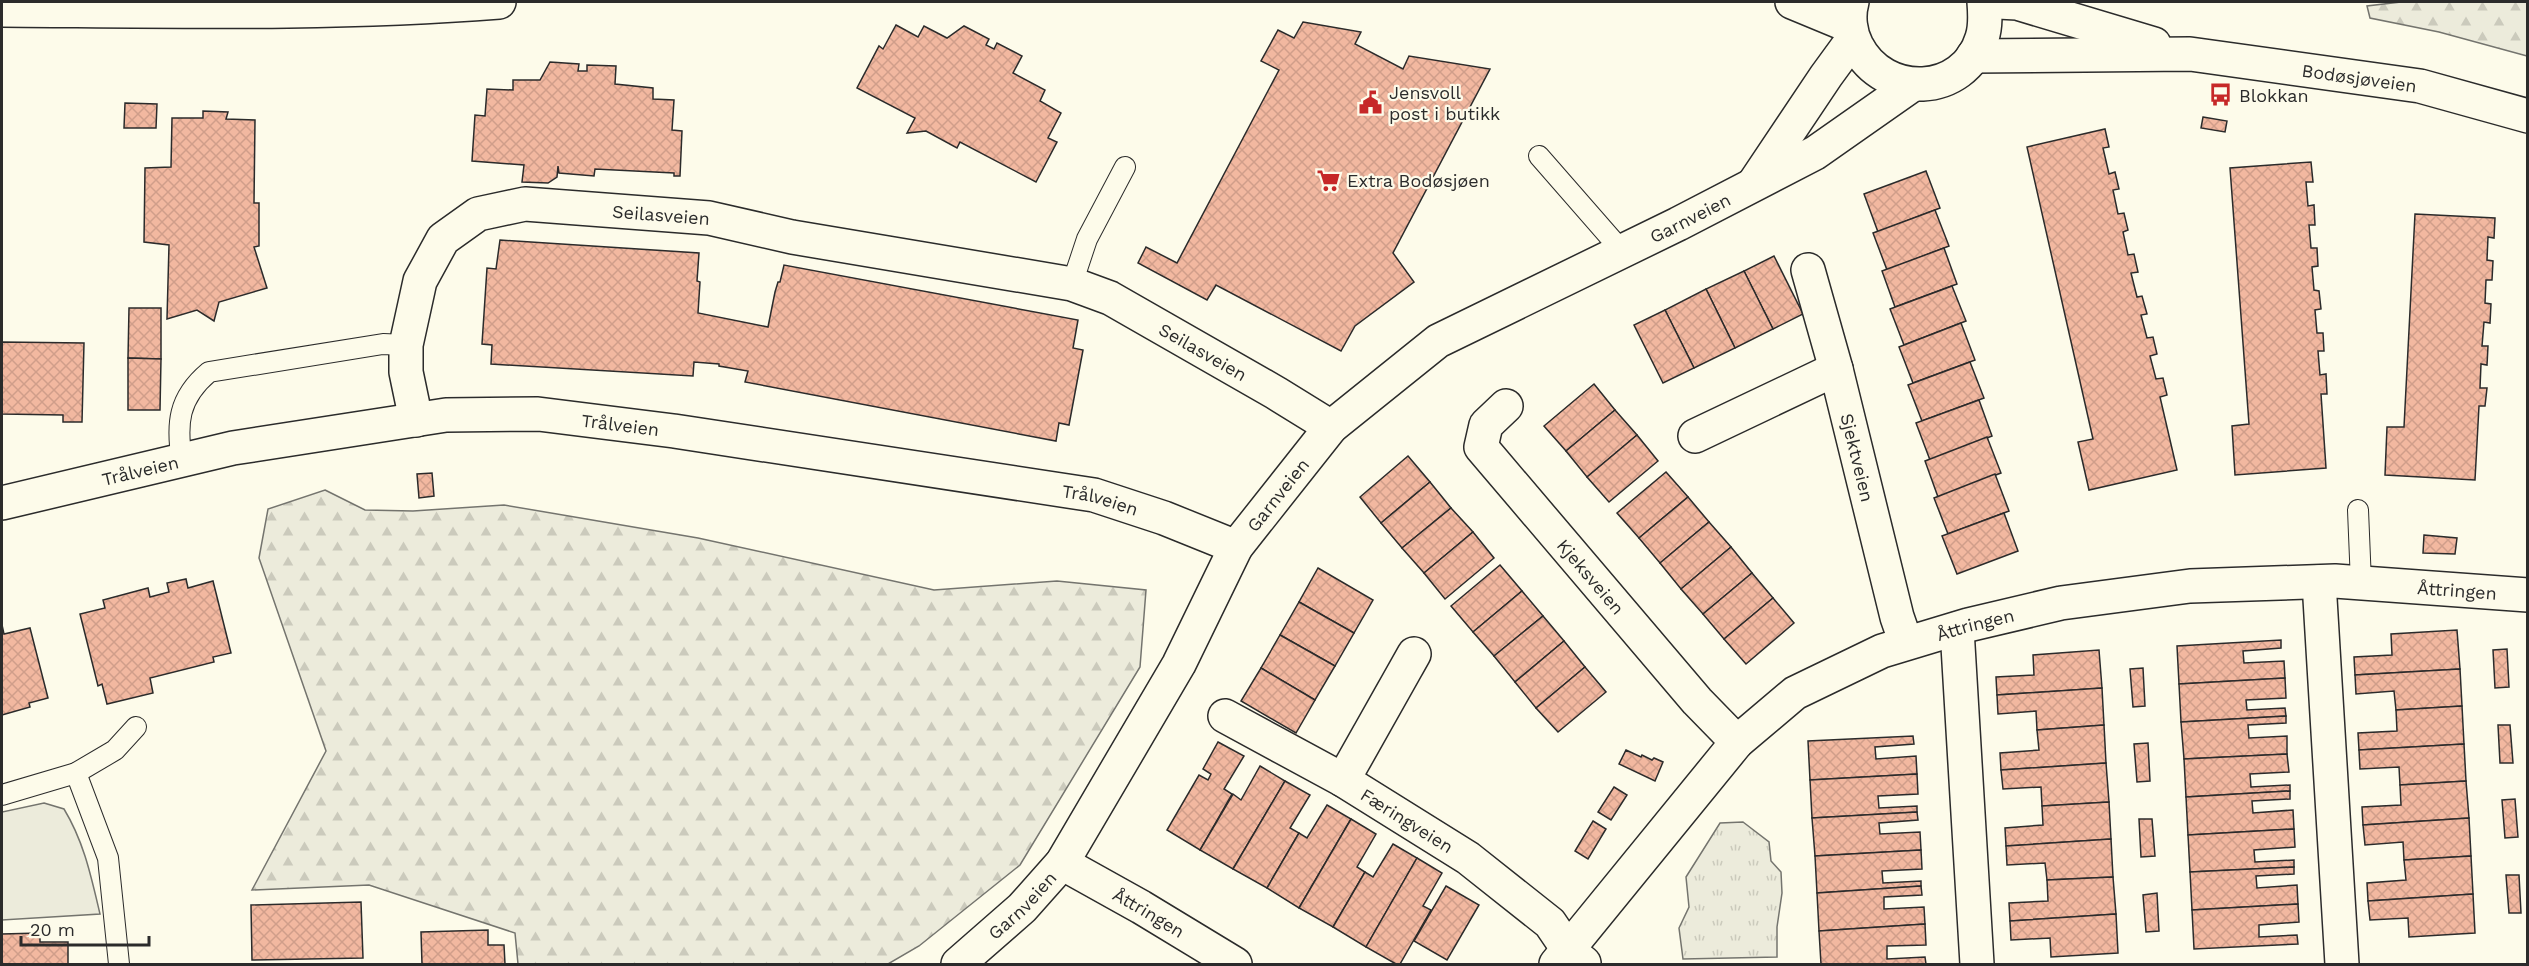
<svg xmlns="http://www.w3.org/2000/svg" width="2529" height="966" font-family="'Work Sans',sans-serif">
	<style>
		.grass { fill: #ecebdb; stroke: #74746e; stroke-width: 1.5 }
		.forest { fill: url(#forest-firs); stroke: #74746e; stroke-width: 1.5 }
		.park { fill: url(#park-tufts); stroke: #74746e; stroke-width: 1.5 }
		.building { fill: url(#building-cross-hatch); stroke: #2b2b2b; stroke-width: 1.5 }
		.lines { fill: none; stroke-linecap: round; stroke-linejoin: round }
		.service-casing { stroke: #2b2b2b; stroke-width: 22 }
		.minor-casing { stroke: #2b2b2b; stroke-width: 36 }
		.tertiary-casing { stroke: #2b2b2b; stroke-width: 36 }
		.service { stroke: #fdfbea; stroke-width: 20 }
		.minor { stroke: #fdfbea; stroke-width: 33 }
		.tertiary { stroke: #fdfbea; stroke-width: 33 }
		.labels { text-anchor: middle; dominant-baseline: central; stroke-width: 4.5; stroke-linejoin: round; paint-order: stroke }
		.street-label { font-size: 18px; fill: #2b2b2b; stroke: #fdfbea }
		.poi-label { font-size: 18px; fill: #2b2b2b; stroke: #fdfbea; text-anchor: start }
	</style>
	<defs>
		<pattern id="forest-firs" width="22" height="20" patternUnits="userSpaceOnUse" patternTransform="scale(1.5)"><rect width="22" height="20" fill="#ecebdb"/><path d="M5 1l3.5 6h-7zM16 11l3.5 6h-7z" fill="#cbcabc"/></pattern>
		<pattern id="park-tufts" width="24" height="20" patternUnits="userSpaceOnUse" patternTransform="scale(1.5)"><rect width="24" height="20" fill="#ecebdb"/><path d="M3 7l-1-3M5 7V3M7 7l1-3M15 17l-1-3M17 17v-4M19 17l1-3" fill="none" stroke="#cbcabc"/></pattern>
		<pattern id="building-cross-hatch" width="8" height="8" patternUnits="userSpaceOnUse" patternTransform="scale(1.5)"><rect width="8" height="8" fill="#f2b8a0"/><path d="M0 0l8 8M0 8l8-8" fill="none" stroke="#d09e8a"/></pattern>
	</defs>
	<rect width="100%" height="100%" fill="#fdfbea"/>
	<path class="grass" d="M44,803L64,809C84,842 91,876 100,914L2,920V812Z"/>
	<g class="forest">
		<polygon points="2401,2 2527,2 2527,56 2439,32 2370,18 2367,6"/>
		<polygon points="325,490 365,510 413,511 504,505 698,538 934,590 1057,581 1146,590 1140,667 1020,865 919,946 888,964 518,964 515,933 369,885 252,890 326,751 259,558 268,509"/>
	</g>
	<polygon class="park" points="1743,822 1769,842 1771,861 1781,872 1782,893 1777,927 1777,957 1683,959 1679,928 1689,907 1686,877 1720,823"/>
	<g class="building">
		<polygon points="1303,22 1361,32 1355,44 1403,69 1409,56 1490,69 1393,253 1414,282 1355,326 1341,351 1216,285 1207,300 1138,263 1146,247 1177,263 1279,70 1261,61 1278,30 1294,38"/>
		<polygon points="896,25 918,37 924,26 947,38 964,26 989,39 986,45 994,49 997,43 1022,56 1013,73 1045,90 1040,101 1061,113 1048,138 1057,142 1036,182 960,142 957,148 926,131 907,133 915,118 857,88 879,46 883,49"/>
		<polygon points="550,62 579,64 578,71 587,71 587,65 616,66 615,84 653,88 653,99 674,100 672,130 682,131 680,176 674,176 674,173 595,169 594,176 559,173 558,166 557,177 548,183 522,182 524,165 472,161 475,115 485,116 487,89 513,90 513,80 540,80"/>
		<polygon points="125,103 157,104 156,128 124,128"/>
		<polygon points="203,111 228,112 226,119 255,120 254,203 259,203 259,246 254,247 267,288 219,302 214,321 197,310 167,319 169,245 144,242 145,168 171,167 172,118 203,118"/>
		<polygon points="2203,117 2227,121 2225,132 2201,128"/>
		<polygon points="2105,129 2109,147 2103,148 2109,174 2115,172 2119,189 2113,190 2118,214 2124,213 2128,230 2123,232 2128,255 2134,254 2138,272 2131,273 2137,297 2142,296 2147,314 2141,315 2147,338 2153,337 2157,354 2150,356 2156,379 2163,378 2167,395 2160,397 2177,470 2089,490 2078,442 2093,439 2027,147"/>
		<polygon points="2311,162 2313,182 2306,182 2308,206 2314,205 2315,225 2309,225 2311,248 2317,248 2318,266 2312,267 2314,290 2319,291 2321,309 2315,310 2317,333 2323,333 2324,351 2318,351 2320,375 2326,374 2327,394 2321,394 2326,468 2235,475 2232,426 2249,424 2230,168"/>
		<polygon points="1926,171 1940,208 1878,232 1864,194"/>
		<polygon points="1935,210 1949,246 1887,270 1873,233"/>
		<polygon points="2415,214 2495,218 2494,238 2488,237 2487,260 2493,261 2492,280 2486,280 2485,303 2491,304 2490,323 2484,322 2482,346 2488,346 2487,365 2481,364 2480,388 2487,388 2485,406 2479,406 2475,480 2385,475 2387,427 2404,427"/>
		<polygon points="500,240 699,253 697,281 700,282 698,313 768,327 775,292 778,282 780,282 784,265 1078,320 1073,348 1083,350 1069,425 1059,423 1056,441 745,382 748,371 719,366 719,364 694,362 693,376 491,364 492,345 482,344 487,268 496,269"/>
		<polygon points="1944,248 1957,284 1895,307 1882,271"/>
		<polygon points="1774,256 1803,314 1773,329 1744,271"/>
		<polygon points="1744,271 1773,329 1735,348 1706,289"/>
		<polygon points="1952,286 1966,321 1904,345 1890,309"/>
		<polygon points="1706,289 1735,348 1694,368 1665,310"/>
		<polygon points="129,308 161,308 161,359 128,358"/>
		<polygon points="1665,310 1694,368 1663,383 1634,325"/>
		<polygon points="1961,323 1975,360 1913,383 1899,347"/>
		<polygon points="2,342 84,343 82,422 63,422 63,415 2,414"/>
		<polygon points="128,358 161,359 160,410 128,410"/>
		<polygon points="1970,362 1984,398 1922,421 1908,385"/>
		<polygon points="1594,384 1615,410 1566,451 1544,426"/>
		<polygon points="1979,400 1992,436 1930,460 1916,423"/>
		<polygon points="1615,410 1637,435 1587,477 1566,451"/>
		<polygon points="1637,435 1658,461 1609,502 1587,477"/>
		<polygon points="1987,437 2001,473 1938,497 1925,461"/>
		<polygon points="1408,456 1430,482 1381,523 1360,497"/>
		<polygon points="1666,472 1688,497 1639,538 1617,513"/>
		<polygon points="432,473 434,496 419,498 417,474"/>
		<polygon points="1995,474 2009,511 1948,534 1934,498"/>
		<polygon points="1430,482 1451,508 1402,548 1381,523"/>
		<polygon points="1688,497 1709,522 1660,563 1639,538"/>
		<polygon points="1451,508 1473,532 1424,573 1402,548"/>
		<polygon points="2004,513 2018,551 1957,574 1942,536"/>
		<polygon points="1709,522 1731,547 1681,589 1660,563"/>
		<polygon points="1473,532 1494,558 1445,599 1424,573"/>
		<polygon points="2424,535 2457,538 2455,554 2423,553"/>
		<polygon points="1731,547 1752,573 1703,614 1681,589"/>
		<polygon points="1500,565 1522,591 1473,632 1451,606"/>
		<polygon points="1318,568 1373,600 1354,633 1299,602"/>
		<polygon points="1752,573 1773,598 1724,639 1703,614"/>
		<polygon points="186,579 188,588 213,581 231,653 213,657 214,662 150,678 153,693 107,704 102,684 98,686 80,614 105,608 103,600 148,588 150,597 169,592 167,583"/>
		<polygon points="1522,591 1543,616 1494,656 1473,632"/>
		<polygon points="1773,598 1794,623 1746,664 1724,639"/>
		<polygon points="1299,602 1354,633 1335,666 1280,635"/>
		<polygon points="1543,616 1564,641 1515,682 1494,656"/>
		<polygon points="2,625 4,634 30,628 48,698 29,703 30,707 2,715"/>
		<polygon points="2457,630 2460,669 2355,675 2354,657 2392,655 2391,634"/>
		<polygon points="1280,635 1335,666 1315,700 1261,668"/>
		<polygon points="2281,640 2281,648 2243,651 2244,663 2284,661 2285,678 2179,684 2177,646"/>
		<polygon points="1564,641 1585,667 1536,708 1515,682"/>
		<polygon points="2507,649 2509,687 2495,688 2493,650"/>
		<polygon points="2099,650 2102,688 1997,695 1996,677 2034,675 2033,655"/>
		<polygon points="1585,667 1606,692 1558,732 1536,708"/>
		<polygon points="1261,668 1315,700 1296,733 1241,701"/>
		<polygon points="2143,668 2145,706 2133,707 2130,669"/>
		<polygon points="2460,669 2462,706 2396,710 2394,691 2356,694 2355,675"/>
		<polygon points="2285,678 2286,698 2246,700 2247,710 2285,708 2286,716 2181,722 2179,684"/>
		<polygon points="2102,688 2104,725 2037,730 2036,711 1998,714 1997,695"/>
		<polygon points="2462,706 2464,744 2359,750 2358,733 2397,731 2396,710"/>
		<polygon points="2286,716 2286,723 2248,725 2249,738 2287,736 2287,754 2184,759 2181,722"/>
		<polygon points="2104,725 2106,763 2001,770 2000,753 2039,750 2037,730"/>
		<polygon points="2498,725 2510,725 2513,763 2500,763"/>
		<polygon points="1913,736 1914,744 1875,747 1876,759 1916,756 1917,774 1810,780 1808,741"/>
		<polygon points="1218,742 1244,756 1224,789 1232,794 1200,850 1167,830 1199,775 1208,780 1211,774 1203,769"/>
		<polygon points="2148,743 2150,781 2137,782 2134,744"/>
		<polygon points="2464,744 2466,781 2400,785 2399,767 2360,769 2359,750"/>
		<polygon points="1626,750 1641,757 1642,755 1652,760 1654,758 1663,762 1655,781 1619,764"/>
		<polygon points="2287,754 2289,772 2250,774 2251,787 2290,785 2290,791 2186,797 2184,759"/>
		<polygon points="2106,763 2109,802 2042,806 2041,787 2003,789 2001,770"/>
		<polygon points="1260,766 1285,781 1233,869 1200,850 1233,794 1241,800"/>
		<polygon points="1917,774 1918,794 1878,796 1879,808 1917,806 1917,812 1812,818 1810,780"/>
		<polygon points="1285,781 1310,795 1290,828 1299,833 1267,888 1233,869"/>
		<polygon points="2466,781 2469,818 2363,825 2362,807 2401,805 2400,785"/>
		<polygon points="1614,787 1627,795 1611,820 1598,812"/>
		<polygon points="2290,791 2290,799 2252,801 2253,813 2293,810 2294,829 2188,835 2186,797"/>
		<polygon points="2515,799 2518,837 2505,838 2502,800"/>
		<polygon points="2109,802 2111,839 2006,846 2005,828 2043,825 2042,806"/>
		<polygon points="1327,805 1351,819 1299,908 1267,888 1299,833 1307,838"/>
		<polygon points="1917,812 1918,820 1879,823 1880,834 1920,832 1921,850 1815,856 1812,818"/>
		<polygon points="2469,818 2471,856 2404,860 2403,842 2365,845 2363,825"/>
		<polygon points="1351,819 1376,834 1357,867 1365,872 1333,927 1299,908"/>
		<polygon points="2139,819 2152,819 2155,856 2141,857"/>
		<polygon points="1593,821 1606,829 1588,859 1575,851"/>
		<polygon points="2294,829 2295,847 2254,850 2255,862 2294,860 2294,867 2190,872 2188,835"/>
		<polygon points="2111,839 2113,877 2047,880 2045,863 2007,865 2006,846"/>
		<polygon points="1393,844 1417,858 1366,947 1333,927 1365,872 1373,877"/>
		<polygon points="1921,850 1922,869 1882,871 1883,883 1921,881 1921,886 1817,893 1815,856"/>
		<polygon points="2471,856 2473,894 2368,901 2367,883 2406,880 2404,860"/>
		<polygon points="1417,858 1442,873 1423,906 1431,910 1400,964 1396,964 1366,947"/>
		<polygon points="2294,867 2294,874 2256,876 2257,888 2297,885 2298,904 2192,910 2190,872"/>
		<polygon points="2506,875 2519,875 2521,913 2509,913"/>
		<polygon points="2113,877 2116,914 2010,921 2009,903 2048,901 2047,880"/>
		<polygon points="1446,886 1479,905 1447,960 1414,941"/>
		<polygon points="1921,886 1922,895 1884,897 1884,909 1924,907 1925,924 1819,931 1817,893"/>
		<polygon points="2157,893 2159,931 2146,932 2143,895"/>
		<polygon points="2473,894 2475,933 2409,937 2408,918 2370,920 2368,901"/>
		<polygon points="361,902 363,958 252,960 251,905"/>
		<polygon points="2298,904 2299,922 2259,925 2259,937 2297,935 2298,944 2194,949 2192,910"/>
		<polygon points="2116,914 2118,953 2051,957 2050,938 2011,940 2010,921"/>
		<polygon points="1925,924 1926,945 1887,946 1887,959 1925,957 1926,964 1821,964 1819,931"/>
		<polygon points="488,930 488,945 504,945 505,964 422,964 421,932"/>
		<polygon points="40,933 40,942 68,942 68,964 2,964 2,934"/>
	</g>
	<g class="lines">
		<defs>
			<g id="service">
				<polyline points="1539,156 1622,251"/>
				<polyline points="1072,284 1087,239 1125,167"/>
				<path d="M182,461C176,424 178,398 209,372L383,344L406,345"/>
				<polyline points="2358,510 2361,583"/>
				<polyline points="76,773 115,750 136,727"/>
				<polyline points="2,795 76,773 108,858 119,964"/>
			</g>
			<g id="minor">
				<polyline points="1755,182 1826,76 1853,39"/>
				<path id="s1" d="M1808,270L1836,369L1897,617L1906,643"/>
				<path id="s2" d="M1506,406L1486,425L1481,447L1697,701L1737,742"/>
				<path id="s3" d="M416,420L406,372V345L420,281L443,239L478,214L525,204L709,218L792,237L1072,284L1110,298L1276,393L1331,427"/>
				<polyline points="1695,436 1836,369"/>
				<path id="s4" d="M2,503L233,448L446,415L538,414L674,431L1094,495L1164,518L1236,547"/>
				<polyline points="2319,582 2342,964"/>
				<polyline points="1957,629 1977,964"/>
				<path id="s5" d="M1225,716L1343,780L1468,858L1550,923L1569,951L1584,963"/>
				<polyline points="1343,780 1414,654"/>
				<path id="s6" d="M1062,863L1141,907L1235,964"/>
				<path id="s7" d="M958,964L1022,908L1062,863L1179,664L1236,547L1331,427L1438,341L1678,224L1815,153L1912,85"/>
				<path id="s8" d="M1556,964L1737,742L1795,693L1882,651L1968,625L2061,603L2190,586L2335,581L2528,595"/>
			</g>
			<g id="tertiary">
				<polyline points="1792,2 1850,26"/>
				<path d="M1852,2C1848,16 1850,33 1857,46C1884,99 1964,97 1982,38C1986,26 1985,14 1984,2"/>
				<polyline points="1998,2 2017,3 2154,44"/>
				<path d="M2,10C168,11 333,15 499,2"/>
				<path id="s9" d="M1973,56L2190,54L2420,86L2528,116"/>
			</g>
		</defs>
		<use href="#service" class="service-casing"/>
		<use href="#minor" class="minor-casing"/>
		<use href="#tertiary" class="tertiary-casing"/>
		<use href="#service" class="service"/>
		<use href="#minor" class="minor"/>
		<use href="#tertiary" class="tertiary"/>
	</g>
	<defs>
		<symbol id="bus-bare" viewBox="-9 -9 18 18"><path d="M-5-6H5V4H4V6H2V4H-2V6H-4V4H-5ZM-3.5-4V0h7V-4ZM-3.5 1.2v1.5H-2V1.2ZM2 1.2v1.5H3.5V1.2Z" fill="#c62828" stroke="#fdfbea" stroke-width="2.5" paint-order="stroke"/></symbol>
		<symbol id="civic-bare" viewBox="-9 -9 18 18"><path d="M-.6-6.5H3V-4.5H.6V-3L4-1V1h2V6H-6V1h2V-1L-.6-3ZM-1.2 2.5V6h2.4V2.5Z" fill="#c62828" stroke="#fdfbea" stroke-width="2.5" paint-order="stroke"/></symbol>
		<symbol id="supermarket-bare" viewBox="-9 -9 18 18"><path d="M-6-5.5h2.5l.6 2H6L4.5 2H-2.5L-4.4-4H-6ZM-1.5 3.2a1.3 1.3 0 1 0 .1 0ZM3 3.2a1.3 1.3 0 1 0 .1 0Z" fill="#c62828" stroke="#fdfbea" stroke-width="2.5" paint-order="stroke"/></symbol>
	</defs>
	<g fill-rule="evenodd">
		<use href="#bus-bare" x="2204" y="78" width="33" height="33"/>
		<use href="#civic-bare" x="1354" y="86" width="33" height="33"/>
		<use href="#supermarket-bare" x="1312" y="164" width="33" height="33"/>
	</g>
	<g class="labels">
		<g class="street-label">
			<text stroke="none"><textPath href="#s9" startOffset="388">Bodøsjøveien</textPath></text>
			<text stroke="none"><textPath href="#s3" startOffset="417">Seilasveien</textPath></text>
			<text stroke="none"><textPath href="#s7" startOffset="1077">Garnveien</textPath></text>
			<text stroke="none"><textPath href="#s3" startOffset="982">Seilasveien</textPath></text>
			<text stroke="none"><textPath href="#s4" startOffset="628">Trålveien</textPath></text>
			<text stroke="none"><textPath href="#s1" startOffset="194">Sjektveien</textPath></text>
			<text stroke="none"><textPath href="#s4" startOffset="142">Trålveien</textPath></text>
			<text stroke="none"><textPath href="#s7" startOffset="573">Garnveien</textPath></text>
			<text stroke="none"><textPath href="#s4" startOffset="1114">Trålveien</textPath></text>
			<text stroke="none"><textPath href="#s2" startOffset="220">Kjeksveien</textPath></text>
			<text stroke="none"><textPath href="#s8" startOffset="1042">Åttringen</textPath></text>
			<text stroke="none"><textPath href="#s8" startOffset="556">Åttringen</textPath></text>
			<text stroke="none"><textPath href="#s5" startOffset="210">Færingveien</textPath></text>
			<text stroke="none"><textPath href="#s7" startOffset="87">Garnveien</textPath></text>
			<text stroke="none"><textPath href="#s6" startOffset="100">Åttringen</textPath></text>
		</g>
		<g class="poi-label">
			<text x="1389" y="92">Jensvoll<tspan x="1389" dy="21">post i butikk</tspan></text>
			<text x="2239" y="95">Blokkan</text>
			<text x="1347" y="180">Extra Bodøsjøen</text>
		</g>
	</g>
	<rect width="2529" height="966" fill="none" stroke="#2b2b2b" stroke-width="6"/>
	<path d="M21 936v9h128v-9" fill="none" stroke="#2b2b2b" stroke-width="3"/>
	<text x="30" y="936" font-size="18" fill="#2b2b2b" stroke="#fdfbea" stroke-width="4.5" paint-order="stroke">20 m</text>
</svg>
